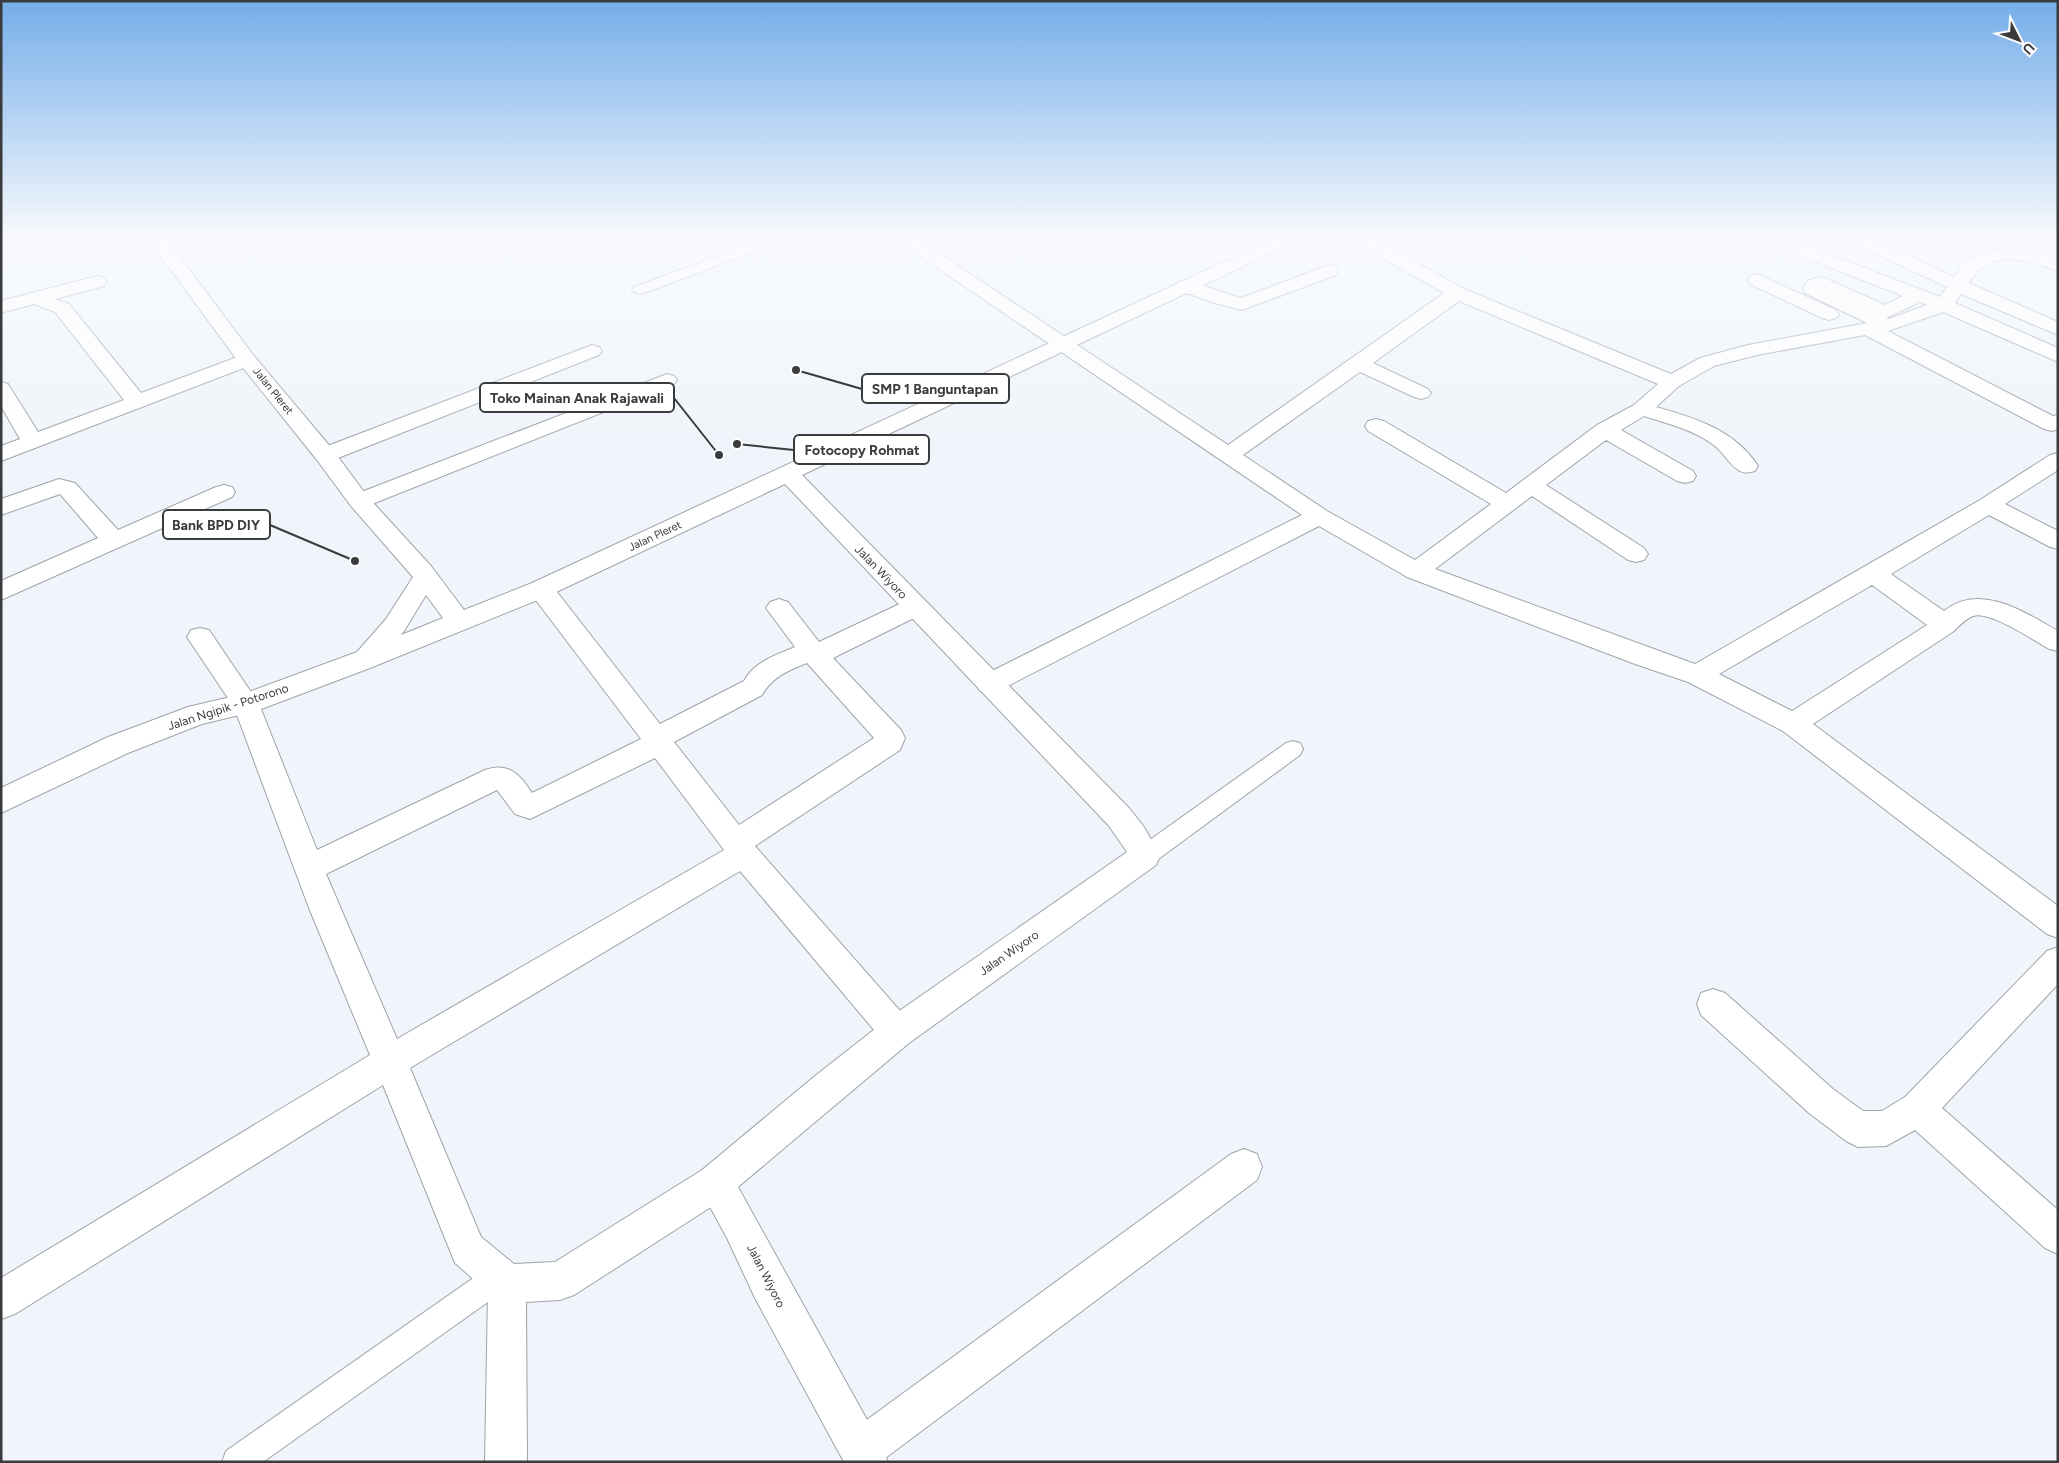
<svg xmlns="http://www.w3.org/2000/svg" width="2059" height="1463" font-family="Figtree,sans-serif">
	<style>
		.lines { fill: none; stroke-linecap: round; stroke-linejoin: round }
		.lane-casing { stroke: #9fa3a8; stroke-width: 2 }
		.street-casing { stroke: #9fa3a8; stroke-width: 2 }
		.secondary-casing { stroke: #9fa3a8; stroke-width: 2 }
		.lane { fill: #fff; fill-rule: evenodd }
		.street { fill: #fff; fill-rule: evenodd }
		.secondary { fill: #fff; fill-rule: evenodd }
		.labels { text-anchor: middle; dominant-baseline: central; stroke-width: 4; stroke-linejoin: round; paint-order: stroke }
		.far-street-label { font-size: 11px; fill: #393b3d; stroke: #fff }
		.street-label { font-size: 12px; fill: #393b3d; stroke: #fff }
		.leader { fill: none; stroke: #393b3d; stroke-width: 2 }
		.callout-dot { fill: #393b3d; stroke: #fff; stroke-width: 2 }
		.callout { fill: #fff; stroke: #393b3d; stroke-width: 2 }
		.callout-label { font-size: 14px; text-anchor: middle; font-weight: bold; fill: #393b3d }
	</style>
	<rect width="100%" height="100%" fill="#f0f5fb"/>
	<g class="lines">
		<defs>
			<g id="lane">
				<polygon points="772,236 789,236 788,239 644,293 639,294 632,290 634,287"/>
				<polygon points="1293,741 1300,743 1303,749 1300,755 1153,863 1145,865 1137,863 1134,856 1137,849 1286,743"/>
				<polygon points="499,1263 509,1267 513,1277 509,1287 263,1462 222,1462 226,1451 489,1267"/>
			</g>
			<g id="street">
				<polygon points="26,236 58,236 55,240 34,245 1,249 1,239"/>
				<path d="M893,236H913L1228,445L1444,293L1351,240L1348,236H1369L1464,289L1671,374L1700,358L1748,345L1867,323L1805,293L1803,289L1807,281L1820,277L1827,279L1885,305L1903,296L1796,254L1793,250L1796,246L1802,245L1808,246L1940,297L1947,287L1847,240L1844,236H1866L1954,277C1958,272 1961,264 1966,261C1993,244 2030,246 2058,259V271L2038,264L2009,258L1994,261L1978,270L1969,283L2058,322V335L1961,294L1955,303L2058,348V362L1943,312L1888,331L2053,416L2058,415V429L2052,431L2044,429L1865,335L1757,355L1714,366L1679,386L1656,407C1695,418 1735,430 1758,466L1755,471C1750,472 1745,474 1740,471C1730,466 1724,453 1715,446C1695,430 1668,424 1644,416L1621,430L1693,471L1696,476L1693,481L1685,483L1677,481L1606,440L1546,485L1644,548L1648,554L1644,560L1636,562L1628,560L1532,496L1435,569L1695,664L1980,500L2050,455L2058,453V470L2005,504L2058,531V549L2050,547L1989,515L1891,574L1944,611C1980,582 2024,612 2058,631V651L2049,649C2033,640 1989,610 1973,616C1965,619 1959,626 1954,631L1813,724L2058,906V938L2047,934L1783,731L1688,682L1635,664L1407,577L1319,526L998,691L989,694L980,691L976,684L980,677L1302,515L896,240ZM1459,301L1658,384L1634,405L1597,425L1506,493L1384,421L1376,419L1368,421L1365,426L1368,431L1491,504L1415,560L1327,511L1243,455L1360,372L1414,397L1421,399L1428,397L1431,393L1428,389L1373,363ZM1918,301L1927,305L1889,319L1886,318L1916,304ZM1872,585L1927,625L1792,711L1719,674Z"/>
				<polygon points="1329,265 1336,267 1338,271 1336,275 1242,310 1215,303 1178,290 1176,286 1178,282 1185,280 1241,298"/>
				<polygon points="1757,274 1836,310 1839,314 1836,318 1829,320 1822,318 1750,284 1748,280 1750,276"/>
				<polygon points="97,276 104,278 106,282 104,286 55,299 69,304 141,393 240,356 247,354 254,356 257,360 254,364 1,461 1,446 20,439 1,406 1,382 8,384 38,432 124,400 55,312 34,304 1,313 1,301"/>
				<polygon points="592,345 599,347 602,351 599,355 333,460 325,462 317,460 314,455 317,450"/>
				<polygon points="667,374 674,376 677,380 674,384 367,506 359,508 351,506 348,501 351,496"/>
				<polygon points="59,479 75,483 118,530 216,487 224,485 232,487 235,492 232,497 1,600 1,581 98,538 60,494 1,515 1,499"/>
				<path d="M541,580L550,583L660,724L744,681C754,662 775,655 795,647L766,608L770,602L779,599L788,602L819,642L906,601L915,598L924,601L928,607L924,613L833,658L901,730L905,738L900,750L755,846L909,1021L914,1032L909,1043L897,1048L885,1043L740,871L410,1068L481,1237L514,1264L555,1262L702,1170L715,1165L728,1170L733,1183L728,1196L574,1295L560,1300L526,1302L527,1462H485L488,1292L455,1263L383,1085L15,1314L1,1319V1278L370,1055L309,908L234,707L187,637L191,630L200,628L209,630L259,704L317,850L485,770C508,762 520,774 532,793L641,739L532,595L529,589L532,583ZM807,663L874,738L739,825L674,742L762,695C772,677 789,670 807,663ZM655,758L724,850L397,1039L326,874L497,790L515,814L530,819Z"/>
				<polygon points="2058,947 2058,984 1942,1108 2058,1210 2058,1254 2045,1248 1915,1130 1886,1146 1858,1147 1846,1141 1809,1113 1701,1015 1697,1004 1701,993 1713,989 1725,993 1833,1089 1863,1111 1882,1111 1905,1097 2047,951"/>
				<polygon points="1244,1149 1257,1154 1262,1167 1257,1180 880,1462 845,1462 840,1450 846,1435 1231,1154"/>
			</g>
			<path id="secondary" d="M146,236H164L254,356L333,450L367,496L431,566L464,610L532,583L1280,236H1302L1299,240L802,475L1129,808L1144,827L1160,856L1156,865L909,1043L738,1187L882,1447L888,1462H844L755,1298L727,1238L697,1183L702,1170L815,1076L885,1021L1127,852L1109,826L785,484L550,595L370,668L256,711L202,724L128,753L1,813V788L108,737L188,707L243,694L357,652L386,619L413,577L351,506L317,460L240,364ZM426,595L443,618L401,635L404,631Z"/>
		</defs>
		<use href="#lane" class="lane-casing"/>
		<use href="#street" class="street-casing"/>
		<use href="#secondary" class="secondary-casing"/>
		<use href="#lane" class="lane"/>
		<use href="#street" class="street"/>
		<use href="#secondary" class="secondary"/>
	</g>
	<linearGradient id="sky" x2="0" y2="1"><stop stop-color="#74ade9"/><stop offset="0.54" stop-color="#f8fafd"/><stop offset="1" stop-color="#f8fafd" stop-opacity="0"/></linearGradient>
	<rect width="2059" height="440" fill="url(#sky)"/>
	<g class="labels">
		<g class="far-street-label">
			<text transform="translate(273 391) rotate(51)">Jalan Pleret</text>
			<text transform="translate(655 536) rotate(-25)">Jalan Pleret</text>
		</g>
		<g class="street-label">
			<text transform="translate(881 572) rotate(46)">Jalan Wiyoro</text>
			<text transform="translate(228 707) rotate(-18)">Jalan Ngipik - Potorono</text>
			<text transform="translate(1009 953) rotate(-35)">Jalan Wiyoro</text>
			<text transform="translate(766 1276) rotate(63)">Jalan Wiyoro</text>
		</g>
	</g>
	<path class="leader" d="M796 370L862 389M719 455L674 398M737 444L794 450M355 561L270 525"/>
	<g class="callout-dot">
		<circle cx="796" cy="370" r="5"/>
		<circle cx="719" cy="455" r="5"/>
		<circle cx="737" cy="444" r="5"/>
		<circle cx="355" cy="561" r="5"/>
	</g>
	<g class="callout">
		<rect x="862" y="374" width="147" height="29" rx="5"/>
		<rect x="480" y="383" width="194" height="29" rx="5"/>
		<rect x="794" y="435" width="135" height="29" rx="5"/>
		<rect x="163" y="510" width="107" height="29" rx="5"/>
	</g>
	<g class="callout-label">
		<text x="935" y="394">SMP 1 Banguntapan</text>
		<text x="577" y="403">Toko Mainan Anak Rajawali</text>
		<text x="862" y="455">Fotocopy Rohmat</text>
		<text x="216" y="530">Bank BPD DIY</text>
	</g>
	<rect width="2059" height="1463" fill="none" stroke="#393b3d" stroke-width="5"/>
	<g transform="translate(2019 40) rotate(132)" stroke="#ffffff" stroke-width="4" paint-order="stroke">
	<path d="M0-4L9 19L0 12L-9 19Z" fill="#393b3d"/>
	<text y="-8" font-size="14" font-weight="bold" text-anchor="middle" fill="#393b3d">U</text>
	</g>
</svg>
